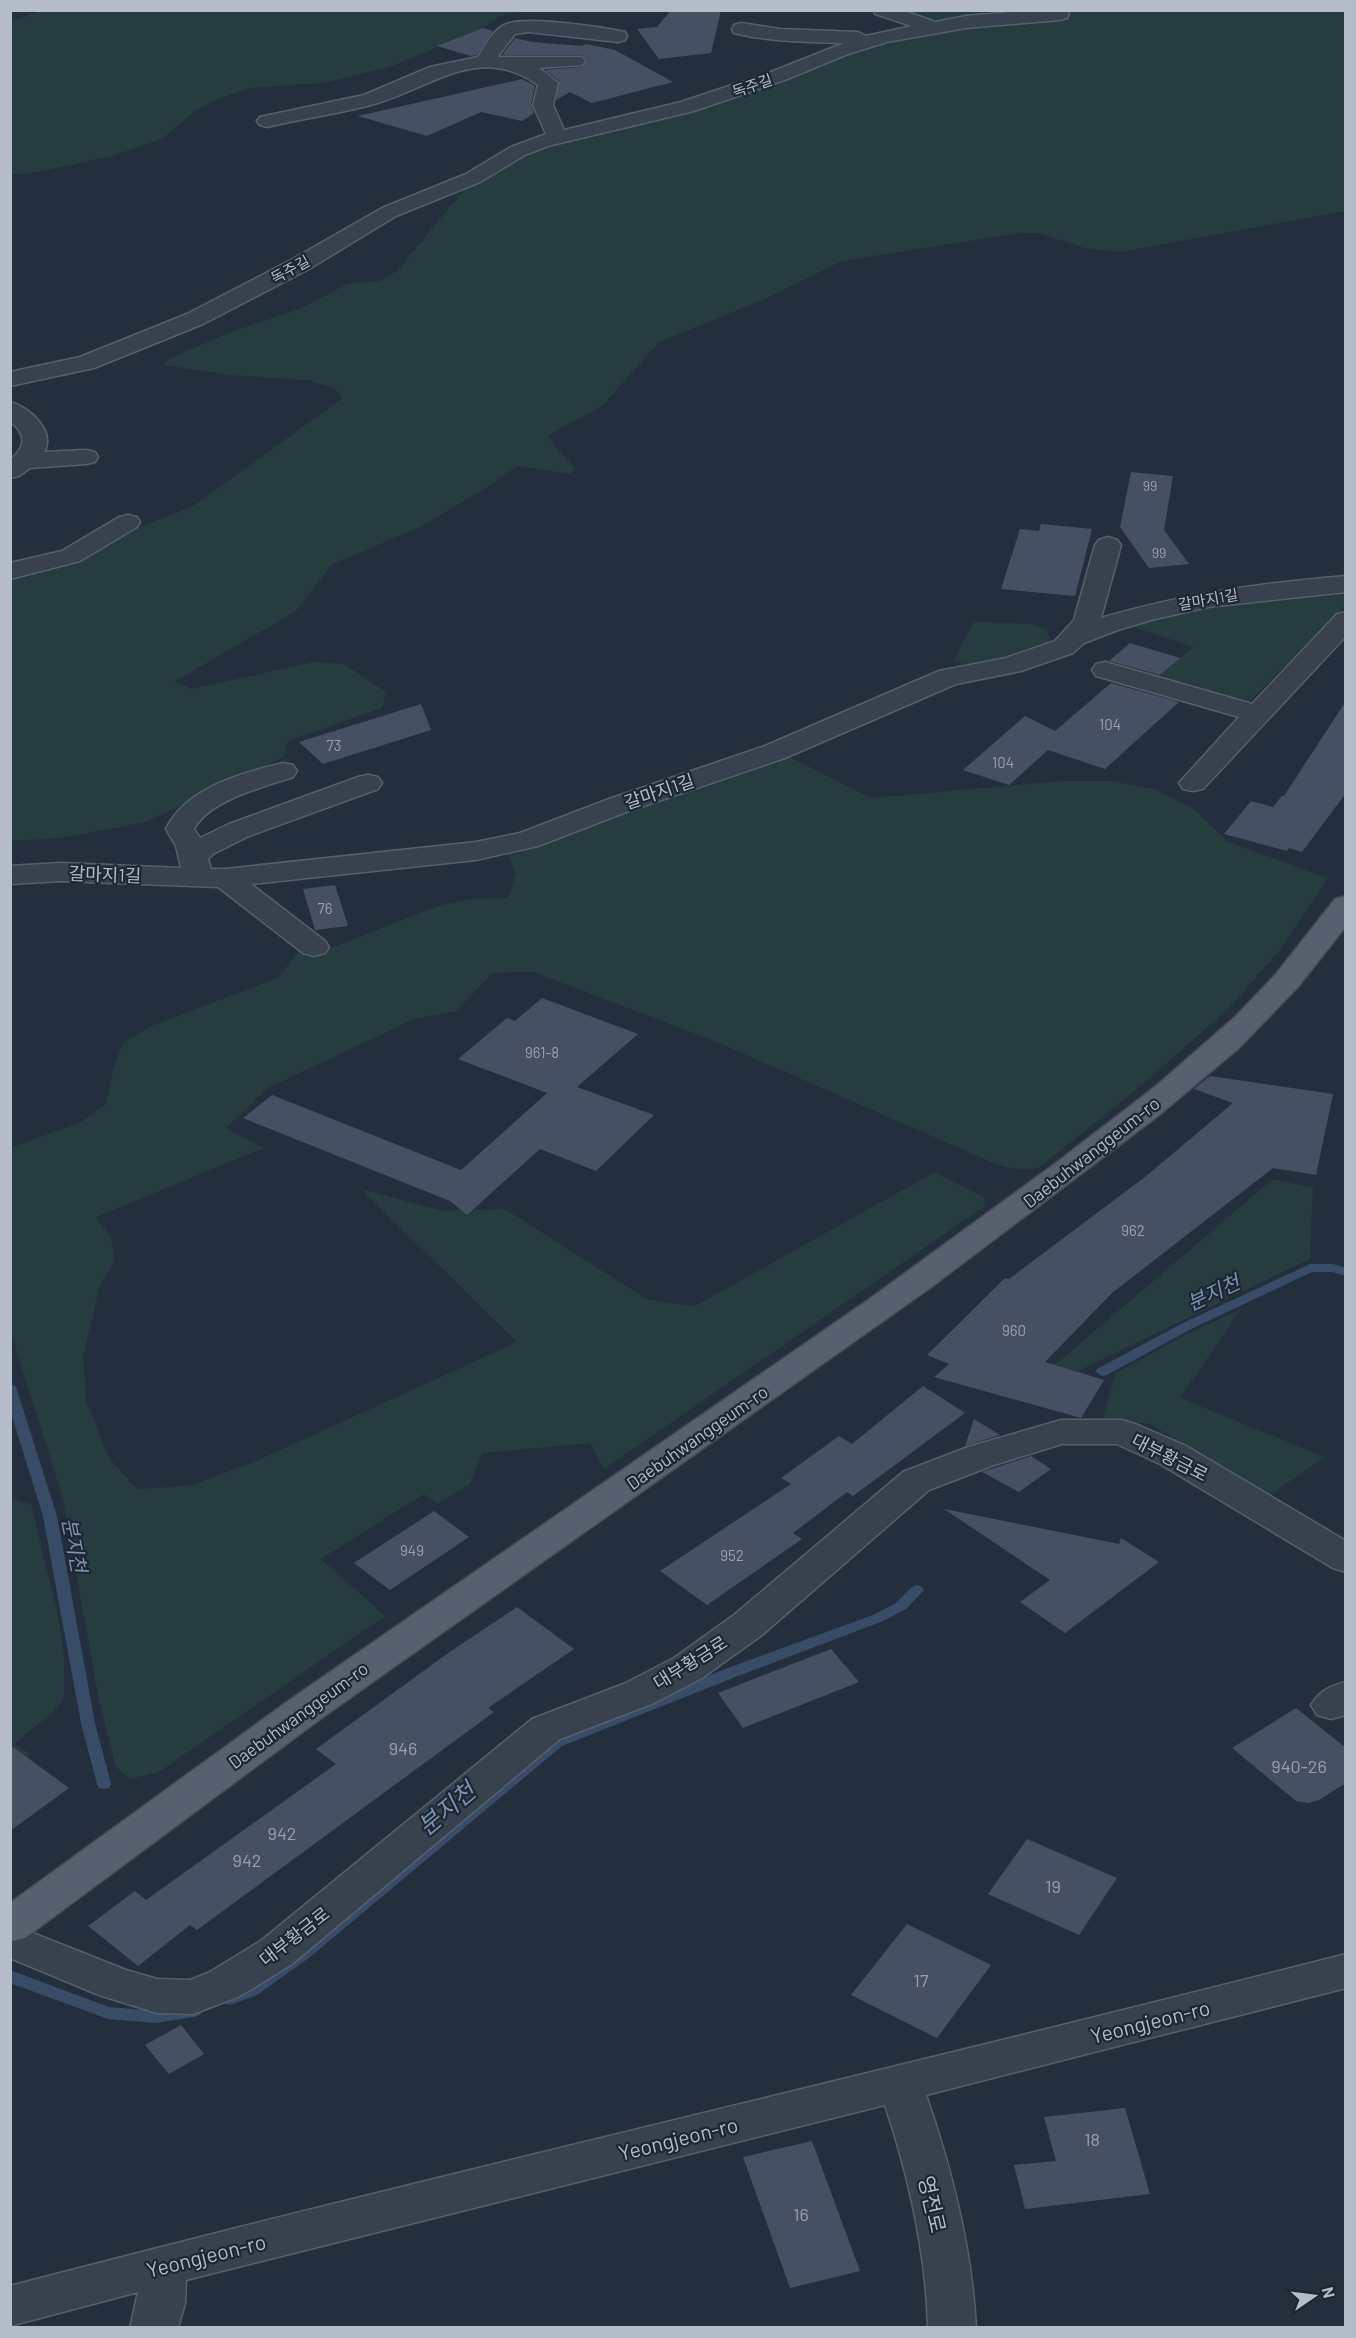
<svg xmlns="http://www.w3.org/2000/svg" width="1356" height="2338" font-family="Barlow,'Noto Sans KR',sans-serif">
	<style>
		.green { fill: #263c3f }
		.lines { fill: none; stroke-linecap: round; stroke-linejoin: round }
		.stream { fill: #394c67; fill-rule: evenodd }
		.building { fill: #455162 }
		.minor-casing { stroke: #565f6c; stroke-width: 3 }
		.major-casing { stroke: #414a57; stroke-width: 3 }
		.minor { fill: #38414e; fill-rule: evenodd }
		.major { fill: #56606e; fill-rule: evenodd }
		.labels { text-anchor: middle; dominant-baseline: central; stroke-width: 4.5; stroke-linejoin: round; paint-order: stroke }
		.far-number-label { font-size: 14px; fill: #98a1af }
		.far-street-label { font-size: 15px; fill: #b4bcc9; stroke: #1d2633 }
		.number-label { font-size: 15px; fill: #98a1af }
		.street-label { font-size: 18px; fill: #b4bcc9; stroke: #1d2633 }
		.near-number-label { font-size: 18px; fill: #98a1af }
		.water-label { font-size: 20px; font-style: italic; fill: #7c92b1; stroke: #1d2633 }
		.near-street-label { font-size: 21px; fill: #b4bcc9; stroke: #1d2633 }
		.near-water-label { font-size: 24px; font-style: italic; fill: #7c92b1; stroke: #1d2633 }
	</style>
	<rect width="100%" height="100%" fill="#242f3e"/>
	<g class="green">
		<polygon points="44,10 522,11 500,16 483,28 390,67 323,83 251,88 220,98 195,111 162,139 112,156 29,174 11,174 10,21"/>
		<polygon points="977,10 996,15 1038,10 1345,11 1345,211 1121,252 1085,248 1038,233 1020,233 842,261 767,298 659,342 602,406 547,436 575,469 570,474 517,466 491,485 420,527 331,565 296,611 174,682 192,689 314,662 344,664 386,692 382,708 288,741 284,757 146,822 61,838 11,841 11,578 193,506 343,398 334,388 307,380 228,375 164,365 168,359 231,332 302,308 347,284 379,281 397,271 467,186 542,145 689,109 849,49 939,28 893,11"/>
		<polygon points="1345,589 1345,606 1249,702 1159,676 1193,647 1131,626 1208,603"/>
		<path d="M974,622L1032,624L1046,629L1051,640C1027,660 982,671 953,661Z"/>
		<path d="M784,754L871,798L1062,781H1112L1156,790L1193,808L1228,842L1328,878L1279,951L1227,1010L1143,1084L1040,1167C1022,1171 1008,1169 991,1162L712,1040L533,972L493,973L456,1011L414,1019L268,1088L226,1128L264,1148L96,1217L111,1238L115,1261L100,1285L83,1356L86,1400L109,1458L137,1489L189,1486L256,1461L517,1342L361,1189L443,1211L505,1209L648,1300L695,1306L935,1172L984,1197L985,1206L604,1469L590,1443L483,1453L469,1485L437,1504L424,1494L321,1559L385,1616L159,1772L130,1779L116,1767L98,1696L63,1499L11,1333L10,1148L81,1122L106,1104L113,1070L123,1043L151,1026L278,978L302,947L313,955L438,906L469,899L508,898L516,873L506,853L525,850Z"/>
		<polygon points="1273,1179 1313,1188 1310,1259 1045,1387 1036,1381"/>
		<polygon points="1241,1309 1180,1398 1325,1457 1269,1496 1150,1424 1102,1420 1116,1373 1187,1334"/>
		<polygon points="11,1499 31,1504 57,1612 64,1654 64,1697 52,1713 14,1744 29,1753 28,1758 11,1771"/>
	</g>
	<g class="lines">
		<g class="stream">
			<polygon points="1310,1264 1333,1264 1346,1268 1346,1276 1332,1272 1312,1272 1191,1329 1107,1375 1102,1376 1096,1372 1097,1369 1183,1323"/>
			<polygon points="10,1383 16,1387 57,1516 95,1723 111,1784 109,1788 104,1789 99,1788 97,1784 81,1723 43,1516 10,1410"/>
			<polygon points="917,1585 922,1587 924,1590 906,1609 883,1621 738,1676 562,1746 310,1957 257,1995 230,2005 224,2003 222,1999 224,1995 245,1987 300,1949 552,1738 728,1668 873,1615 896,1603 912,1587"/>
			<polygon points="10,1970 109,2007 156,2011 194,2005 200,2007 202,2011 200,2015 194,2017 156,2023 108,2019 10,1983"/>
		</g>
	</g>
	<g class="building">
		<polygon points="671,10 721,10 711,53 659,59 637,29 657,27"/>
		<polygon points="483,28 493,31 477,55 471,56 437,46"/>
		<polygon points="515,38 532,42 582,46 586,44 615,50 673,82 592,103 570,92 556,100 559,81 545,70 582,67 587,60 582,55 502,55"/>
		<polygon points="522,79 535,86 531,104 534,113 522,121 481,112 427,136 358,116"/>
		<polygon points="1131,472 1173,476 1164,530 1189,564 1149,568 1120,527"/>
		<polygon points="1041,524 1092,529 1075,596 1001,589 1020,529 1039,531"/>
		<polygon points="1130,643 1180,658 1160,675 1109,661"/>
		<polygon points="1111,683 1179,702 1105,769 1048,750 1009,785 963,770 1025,716 1055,731"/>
		<polygon points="1346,701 1346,793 1302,852 1289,848 1287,851 1224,834 1251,801 1273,807 1282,796 1284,796"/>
		<polygon points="421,704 431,730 323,764 299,742"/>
		<polygon points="335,885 348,926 315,930 303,889"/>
		<polygon points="542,998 638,1034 577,1087 654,1115 596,1171 540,1149 467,1215 450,1201 243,1118 272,1095 461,1170 547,1093 458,1059 507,1018 515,1021"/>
		<polygon points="1210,1076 1333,1094 1316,1175 1273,1168 1112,1293 1045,1362 1104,1380 1081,1418 934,1377 949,1364 927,1355 1005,1278 1009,1279 1145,1177 1233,1103 1194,1089"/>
		<polygon points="923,1386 965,1413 853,1496 847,1492 793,1533 802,1539 707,1605 660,1571 791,1484 781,1478 839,1436 852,1444"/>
		<polygon points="974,1419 1000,1435 965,1446"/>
		<polygon points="1031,1456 1051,1469 1019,1492 982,1472"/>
		<polygon points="944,1509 1119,1544 1121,1538 1159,1562 1065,1633 1020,1602 1050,1580"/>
		<polygon points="434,1511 469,1537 390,1590 354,1563"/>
		<polygon points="517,1607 574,1649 488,1708 494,1712 197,1930 190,1925 138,1966 88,1926 135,1891 146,1900 336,1764 316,1749 451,1651"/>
		<polygon points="831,1649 859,1682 743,1728 718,1693"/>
		<polygon points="1296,1708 1346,1748 1346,1783 1319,1800 1308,1803 1296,1801 1232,1748"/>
		<polygon points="10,1745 69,1788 10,1831"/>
		<polygon points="1027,1839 1117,1878 1079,1935 988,1894"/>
		<polygon points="907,1924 991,1965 937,2038 851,1995"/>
		<polygon points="181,2025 204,2054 169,2074 145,2045"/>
		<polygon points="1125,2108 1150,2194 1025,2209 1014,2165 1056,2161 1044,2117"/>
		<polygon points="812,2141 860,2271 790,2288 743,2157"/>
	</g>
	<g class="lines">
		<defs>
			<g id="minor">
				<path d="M873,10H902L935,22L966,16L1035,10H1067L1069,14L1067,18L1060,20L966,28L887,42L848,54L785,80L694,111L548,146L525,155L480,182L396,216L309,269L203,324L94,368L10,386V372L80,357L187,314L293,259L382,208L466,174L511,147L546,134L533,105L538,85C478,42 430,89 374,104C339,114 303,118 267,127L260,125L257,121L260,117L364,95L430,67L478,57C484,48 494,29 504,25C523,15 603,27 625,32L627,36L625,40L618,42L529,32L515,34L497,57H582L585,61L582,65L539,68L558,83L553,105L564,130L681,102L771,72L844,43C807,42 770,42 734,33L732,29L734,25L741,23L780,29L858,32L866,36L912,26L875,14Z"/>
				<path d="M10,402C30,407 56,432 44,452L86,450L95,452L98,457L95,462L86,464L30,468L19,476L10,478V460C27,446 26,434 10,421Z"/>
				<polygon points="128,515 137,517 140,522 137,527 80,561 10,579 10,563 62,551 119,517"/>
				<path d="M1108,537L1117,540L1121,545L1101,618C1181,594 1262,583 1346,576V592L1208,607L1151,620L1118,630L1084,643L1073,653L1021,671L956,684L785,758L629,811L538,846L476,860L251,884L325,941L329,947L325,953L314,956L303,953L218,887L61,881L10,884V866L61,863L181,868L176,846L166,829C186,788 241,773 283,763L293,765L297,771L293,777C264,787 209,800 194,829L200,838L229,824L358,777L368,775L378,777L382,783L378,789L249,836L213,854L208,859L211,869H225L476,842L520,833L609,799L765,746L939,671L1006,658L1055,641L1074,620L1095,545L1099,540Z"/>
				<polygon points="1346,612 1346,636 1203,789 1193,791 1183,789 1179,783 1239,717 1096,676 1092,670 1096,664 1105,662 1252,704 1337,614"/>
				<polygon points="1061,1420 1122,1420 1135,1424 1186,1446 1346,1541 1346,1572 1333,1568 1160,1464 1117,1444 1062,1444 994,1465 929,1490 762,1635 702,1678 654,1703 560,1739 292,1964 240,1996 193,2014 157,2013 99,1995 10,1958 10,1924 126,1970 157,1979 190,1980 210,1972 262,1940 532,1719 626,1683 674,1658 734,1615 903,1472 968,1447"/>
				<path d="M1346,1682V1715L1331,1719L1317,1715L1311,1705C1319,1691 1330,1686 1346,1682Z"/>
				<path d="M1346,1954V1988L926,2095C952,2170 972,2248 976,2328H928C926,2252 909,2177 885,2105L186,2280L185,2303L178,2328H130L138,2292L10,2326V2286C454,2170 901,2068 1346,1954Z"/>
			</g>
			<polygon id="major" points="1346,896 1346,926 1298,987 1239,1048 1158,1116 930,1288 319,1720 25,1938 10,1942 10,1903 291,1699 868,1300 1056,1163 1156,1086 1236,1016 1276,974 1335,899"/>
		</defs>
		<use href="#minor" class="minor-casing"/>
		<use href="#major" class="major-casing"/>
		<use href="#minor" class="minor"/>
		<use href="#major" class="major"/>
	</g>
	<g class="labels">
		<g class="far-number-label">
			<text x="1150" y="485">99</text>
			<text x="1159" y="552">99</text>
		</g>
		<g class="far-street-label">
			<text transform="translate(752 85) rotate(-19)">독주길</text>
			<text transform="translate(290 269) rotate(-29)">독주길</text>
			<text transform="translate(1208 599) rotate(-10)">갈마지1길</text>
		</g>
		<g class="number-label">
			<text x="1110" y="724">104</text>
			<text x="334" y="745">73</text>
			<text x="1003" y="762">104</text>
			<text x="325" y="908">76</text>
			<text x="542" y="1052">961-8</text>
			<text x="1133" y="1230">962</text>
			<text x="1014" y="1330">960</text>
			<text x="412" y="1550">949</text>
			<text x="732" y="1555">952</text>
		</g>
		<g class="street-label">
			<text transform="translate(659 791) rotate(-19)">갈마지1길</text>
			<text transform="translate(105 874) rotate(2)">갈마지1길</text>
			<text transform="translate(1091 1152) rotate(-38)">Daebuhwanggeum-ro</text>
			<text transform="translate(697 1437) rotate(-35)">Daebuhwanggeum-ro</text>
			<text transform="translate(1170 1457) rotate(27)">대부황금로</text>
			<text transform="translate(690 1662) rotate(-32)">대부황금로</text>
			<text transform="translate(298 1715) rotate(-36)">Daebuhwanggeum-ro</text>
			<text transform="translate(294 1936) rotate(-38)">대부황금로</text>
		</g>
		<g class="near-number-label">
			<text x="403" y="1748">946</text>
			<text x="1299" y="1766">940-26</text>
			<text x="282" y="1833">942</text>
			<text x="247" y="1860">942</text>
			<text x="1053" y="1886">19</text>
			<text x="921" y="1980">17</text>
			<text x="1092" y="2139">18</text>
			<text x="801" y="2214">16</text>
		</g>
		<g class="water-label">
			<text transform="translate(1213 1292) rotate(-25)">분지천</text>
			<text transform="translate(75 1545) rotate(79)">분지천</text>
		</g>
		<g class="near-street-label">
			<text transform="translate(1150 2021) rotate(-14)">Yeongjeon-ro</text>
			<text transform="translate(678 2138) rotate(-14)">Yeongjeon-ro</text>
			<text transform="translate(933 2204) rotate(77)">영전로</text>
			<text transform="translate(206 2255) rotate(-14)">Yeongjeon-ro</text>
		</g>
		<g class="near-water-label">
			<text transform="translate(446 1808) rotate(-40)">분지천</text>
		</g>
	</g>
	<rect width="1356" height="2338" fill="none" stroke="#b4bcc9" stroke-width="24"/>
	<g transform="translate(1314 2296) rotate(76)" stroke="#1d2633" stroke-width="4.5" paint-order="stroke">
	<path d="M0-4.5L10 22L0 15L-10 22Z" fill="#b4bcc9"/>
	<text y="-9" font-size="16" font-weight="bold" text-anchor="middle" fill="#b4bcc9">N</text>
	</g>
</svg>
